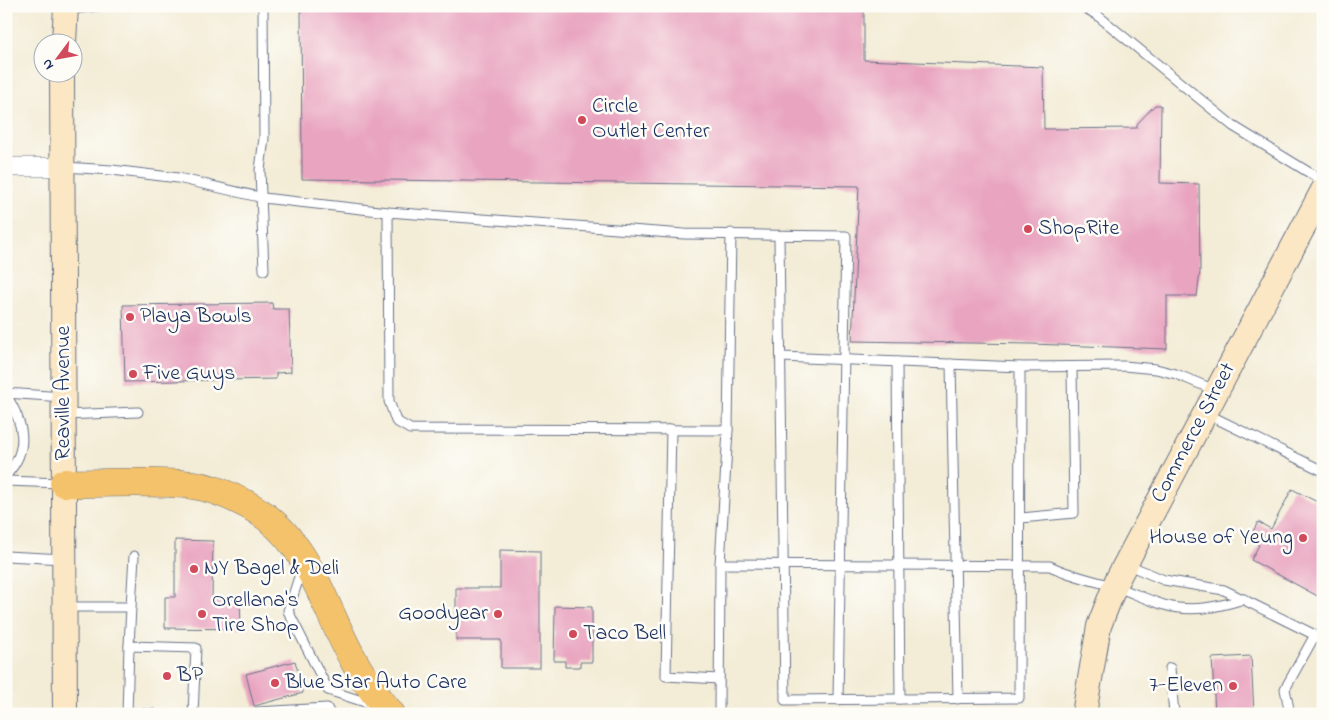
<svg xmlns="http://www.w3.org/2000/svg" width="1329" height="720" font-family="'Indie Flower',sans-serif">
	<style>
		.building { fill: #e9a5c0 }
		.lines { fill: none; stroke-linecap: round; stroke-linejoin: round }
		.lane-casing { stroke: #677188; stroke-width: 11 }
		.street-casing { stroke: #677188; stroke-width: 19 }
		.secondary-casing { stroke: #677188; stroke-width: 26 }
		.highway-casing { stroke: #677188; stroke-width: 29 }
		.lane { stroke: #fff; stroke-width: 9 }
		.street { stroke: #fff; stroke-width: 18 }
		.secondary { stroke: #fbe7c3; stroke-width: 24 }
		.highway { stroke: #f4c26a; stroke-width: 28 }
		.poi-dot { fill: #d1495b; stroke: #fdfcf7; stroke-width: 2 }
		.labels { text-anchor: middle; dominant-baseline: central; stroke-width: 5; stroke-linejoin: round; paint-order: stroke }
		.poi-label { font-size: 22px; fill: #1b2f5e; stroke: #fdfcf7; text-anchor: start }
		.street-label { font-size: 22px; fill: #1b2f5e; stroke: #fdfcf7 }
	</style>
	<rect width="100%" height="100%" fill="#fdfcf7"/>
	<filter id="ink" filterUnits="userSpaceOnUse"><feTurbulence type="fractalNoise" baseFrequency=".02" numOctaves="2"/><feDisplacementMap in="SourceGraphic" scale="10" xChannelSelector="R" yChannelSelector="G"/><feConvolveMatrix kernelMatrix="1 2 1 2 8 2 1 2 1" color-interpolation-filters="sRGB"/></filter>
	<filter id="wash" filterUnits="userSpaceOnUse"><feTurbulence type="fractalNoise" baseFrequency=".0096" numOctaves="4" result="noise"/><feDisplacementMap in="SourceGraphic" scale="20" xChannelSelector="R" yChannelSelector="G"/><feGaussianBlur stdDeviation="1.12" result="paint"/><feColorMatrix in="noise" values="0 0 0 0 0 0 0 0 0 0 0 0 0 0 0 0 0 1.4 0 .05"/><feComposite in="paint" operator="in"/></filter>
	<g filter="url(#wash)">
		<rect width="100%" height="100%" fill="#f3ecd6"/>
		<g id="blocks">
			<g class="building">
				<polygon points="301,6 864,6 864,60 1043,67 1044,129 1137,128 1137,124 1155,105 1161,105 1160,183 1199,184 1200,272 1197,296 1167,296 1167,349 1031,344 852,341 859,186 302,179"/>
				<polygon points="272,303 273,309 289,309 291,372 276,373 276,379 125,382 123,305"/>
				<polygon points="1292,489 1323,505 1323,599 1251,560 1259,545 1249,539 1258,522 1271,529"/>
				<polygon points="175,540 213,541 212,598 240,599 241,629 165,628 165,597 175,597"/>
				<polygon points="500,550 540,551 540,668 501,668 501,640 456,640 456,588 500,588"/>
				<polygon points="555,606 592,607 592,662 580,662 580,667 565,667 565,661 554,661"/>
				<polygon points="1251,656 1254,714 1215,714 1212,658"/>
				<polygon points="295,661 303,693 254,706 246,674"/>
			</g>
		</g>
	</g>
	<g filter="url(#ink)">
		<use href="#blocks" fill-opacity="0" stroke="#677188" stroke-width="1"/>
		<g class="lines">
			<defs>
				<g id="lane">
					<polyline points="263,6 264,138 260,170 264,270"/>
					<polyline points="1082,6 1097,15 1233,126 1323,181"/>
					<polyline points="66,10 98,6"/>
					<polyline points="64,167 112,170 178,178 263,198 388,212 684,234 846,236 838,700"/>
					<polyline points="388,212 389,401 396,421 410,429 728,430"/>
					<polyline points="779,236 785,700 1019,698 1020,367"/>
					<polyline points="781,357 1020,367 1124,366 1156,369 1176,374 1217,391"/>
					<polyline points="897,362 900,699"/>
					<polyline points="951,364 958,699"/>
					<polyline points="6,393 63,397"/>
					<path d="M6,395C23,422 31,449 6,475"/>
					<polyline points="1207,414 1323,471"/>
					<polyline points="64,415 138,412"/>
					<polyline points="671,429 666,676 719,679"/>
					<polyline points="6,481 61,483"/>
					<polyline points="1021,518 1074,513 1072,367"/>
					<polyline points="6,556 64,559"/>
					<path d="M720,564L1050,566C1071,576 1091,580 1113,586C1130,591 1147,600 1164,605C1191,613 1218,607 1244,599"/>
					<polyline points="1126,564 1164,580 1224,590 1323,639"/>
					<polyline points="302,568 288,611 328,690 374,705"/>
					<polyline points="65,607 131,607 134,556"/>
					<polyline points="131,607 129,646 196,648 193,714"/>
					<polyline points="1170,668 1174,714"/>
					<polyline points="127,713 153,714"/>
					<polyline points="127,714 129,646"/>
					<polyline points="257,714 258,712 327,708 330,714"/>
					<polyline points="719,714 720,564 728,430 731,233"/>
					<polyline points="1290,714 1285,689 1315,635"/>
				</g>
				<polyline id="street" points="6,167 62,167"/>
				<g id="secondary">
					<polyline points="64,42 66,6"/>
					<polyline points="62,72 65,714"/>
					<polyline points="1084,714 1099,626 1117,580 1323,190"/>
				</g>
				<path id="highway" d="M64,483C107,484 151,480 193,485C209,487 226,494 240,501C309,533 320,601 354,661C364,680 377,697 391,714"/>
			</defs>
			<use href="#lane" class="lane-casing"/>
			<use href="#street" class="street-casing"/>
			<use href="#secondary" class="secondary-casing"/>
			<use href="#highway" class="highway-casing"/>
			<use href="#lane" class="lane"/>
			<use href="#street" class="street"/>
			<use href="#secondary" class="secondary"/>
			<use href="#highway" class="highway"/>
		</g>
	</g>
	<g class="poi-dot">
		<circle cx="582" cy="120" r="5"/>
		<circle cx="1028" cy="229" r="5"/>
		<circle cx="130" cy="317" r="5"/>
		<circle cx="133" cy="374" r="5"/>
		<circle cx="1303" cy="538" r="5"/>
		<circle cx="194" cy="569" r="5"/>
		<circle cx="202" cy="614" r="5"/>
		<circle cx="498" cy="614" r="5"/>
		<circle cx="573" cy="634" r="5"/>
		<circle cx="167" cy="676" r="5"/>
		<circle cx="275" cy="683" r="5"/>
		<circle cx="1233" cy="686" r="5"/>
	</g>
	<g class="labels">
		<g class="poi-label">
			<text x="592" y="107">Circle<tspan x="592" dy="25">Outlet Center</tspan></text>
			<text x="1038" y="229">ShopRite</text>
			<text x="140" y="317">Playa Bowls</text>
			<text x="143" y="374">Five Guys</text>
			<text x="1293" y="538" text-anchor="end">House of Yeung</text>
			<text x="204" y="569">NY Bagel &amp; Deli</text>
			<text x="212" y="601">Orellana's<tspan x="212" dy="25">Tire Shop</tspan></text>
			<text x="488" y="614" text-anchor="end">Goodyear</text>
			<text x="583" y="634">Taco Bell</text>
			<text x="177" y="676">BP</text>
			<text x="285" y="683">Blue Star Auto Care</text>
			<text x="1223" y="686" text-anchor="end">7-Eleven</text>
		</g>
		<g class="street-label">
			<text transform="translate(64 393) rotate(-90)">Reaville Avenue</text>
			<text transform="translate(1194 433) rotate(-62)">Commerce Street</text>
		</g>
	</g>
	<rect width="1329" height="720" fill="none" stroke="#fdfcf7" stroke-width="25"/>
	<g transform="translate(58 58) rotate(238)"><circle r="24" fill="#fdfcf7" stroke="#a3aaba"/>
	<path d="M0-4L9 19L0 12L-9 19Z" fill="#d1495b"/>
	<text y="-8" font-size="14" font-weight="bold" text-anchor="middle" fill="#1b2f5e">N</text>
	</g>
</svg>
